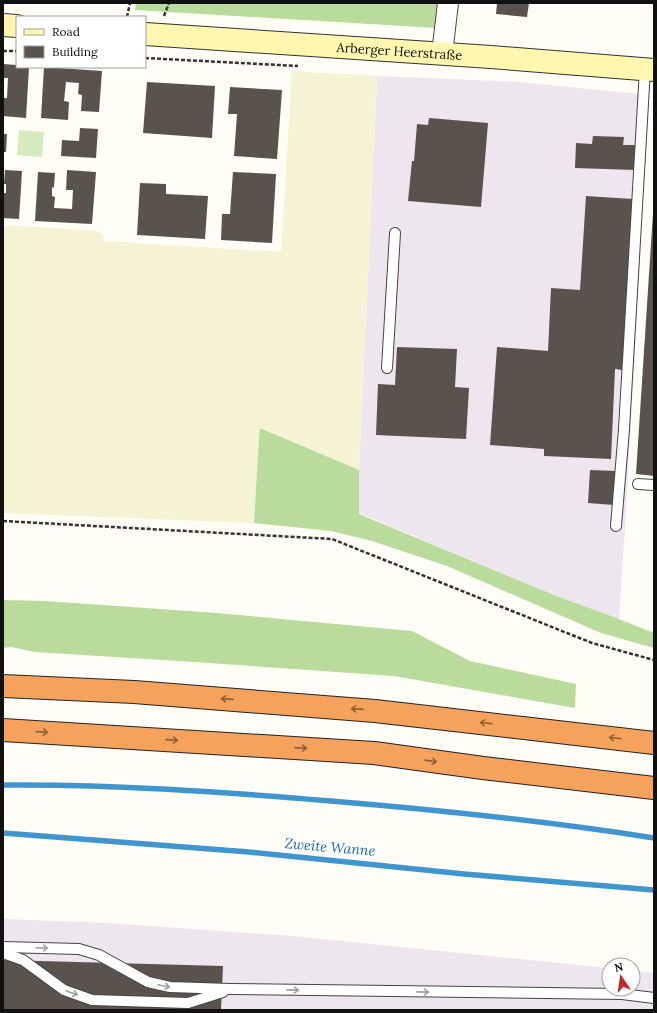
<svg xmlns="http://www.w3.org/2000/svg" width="657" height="1013" font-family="Lora,serif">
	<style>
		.industrial { fill: #eee6ef }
		.farmland { fill: #f6f3d4 }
		.green { fill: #d5ebbd }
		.forest { fill: #b9dc9c }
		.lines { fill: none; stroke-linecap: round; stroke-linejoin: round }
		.stream { stroke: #3f96cf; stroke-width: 5.5 }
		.building { fill: #5a524d }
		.lane-casing { stroke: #444; stroke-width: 12 }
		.street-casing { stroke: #444; stroke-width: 22 }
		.secondary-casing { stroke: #333; stroke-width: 24 }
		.highway-casing { stroke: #222; stroke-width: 24 }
		.path { stroke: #333; stroke-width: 2.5; stroke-dasharray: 4 2; stroke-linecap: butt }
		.lane { stroke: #fff; stroke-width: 10 }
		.street { stroke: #fff; stroke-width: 20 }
		.secondary { stroke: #fff6b0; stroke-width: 22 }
		.highway { stroke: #f5a25d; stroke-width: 22 }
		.oneway { stroke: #8e613b }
		.oneway2 { stroke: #a0a0a0 }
		.labels { text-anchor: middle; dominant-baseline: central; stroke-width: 4; stroke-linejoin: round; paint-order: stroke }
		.street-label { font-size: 13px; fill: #111; stroke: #fff }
		.water-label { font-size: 14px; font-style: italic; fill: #1768a6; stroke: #fff }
	</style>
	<rect width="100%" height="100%" fill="#fffdf5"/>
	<g class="industrial">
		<polygon points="377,76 519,82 649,95 626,513 619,619 554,595 359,513 359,470"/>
		<polygon points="3,919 109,923 292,936 609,968 609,989 633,989 633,971 654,973 654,1010 3,1010"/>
	</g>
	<polygon class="farmland" points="292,71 377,76 359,470 261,428 259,437 254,523 3,513 3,225 97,231 103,235 103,241 281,252"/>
	<polygon class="green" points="19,130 44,132 42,157 17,155"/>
	<g class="forest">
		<polygon points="136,3 441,3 436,28 135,10"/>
		<polygon points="260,428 359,470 359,514 554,595 619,619 654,633 654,648 601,633 447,566 372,541 331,531 254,523 259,437"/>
		<polygon points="3,600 46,601 217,613 412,631 470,661 576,684 575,708 394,676 179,661 35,652 11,647 3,648"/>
	</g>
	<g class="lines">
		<g class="stream">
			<path d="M3,785C113,784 222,792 331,801C439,810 547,821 654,838"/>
			<polyline points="3,833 249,852 464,874 654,890"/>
		</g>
	</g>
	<g class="building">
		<polygon points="497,3 529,3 527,17 496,14"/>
		<polygon points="3,64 17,65 17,67 29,67 26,118 3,116 3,98 7,98 8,78 3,78"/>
		<polygon points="44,67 102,71 99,112 81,111 82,95 78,94 79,83 66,82 64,101 69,102 68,120 41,118"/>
		<polygon points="147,82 215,86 212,138 143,133"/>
		<polygon points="230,87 282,90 277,159 234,156 237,114 228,114"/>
		<polygon points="429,118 488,123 481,207 408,201 412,161 414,161 417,124 428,125"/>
		<polygon points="80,128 98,129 96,158 61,156 62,140 79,141"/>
		<polygon points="3,134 7,134 6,152 3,152"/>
		<polygon points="593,136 624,137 623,145 636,145 635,170 575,168 576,143 592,144"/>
		<polygon points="5,170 22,171 19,219 3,218 3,193 6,193 6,184 4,184"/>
		<polygon points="67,170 96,172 92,224 35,221 38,172 55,173 54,187 52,188 52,196 55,197 54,208 72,209 73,190 66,190"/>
		<polygon points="233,172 276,174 272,243 221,240 222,214 230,214"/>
		<polygon points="140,183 166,184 166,194 208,196 205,239 137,235"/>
		<polygon points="586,196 633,199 622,370 615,369 611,459 544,456 544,449 490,445 497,347 548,351 551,288 580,290"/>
		<polygon points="653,213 654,213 654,476 636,474"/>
		<polygon points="397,347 457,349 455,387 469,388 466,439 376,435 378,384 395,385"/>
		<polygon points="590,470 616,471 614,505 588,503"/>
		<polygon points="3,960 223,966 221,1010 3,1010"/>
	</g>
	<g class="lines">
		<defs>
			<g id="lane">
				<polyline points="387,368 395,233"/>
				<polyline points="638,484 654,485"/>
				<polyline points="616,526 624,429 645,69"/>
				<polyline points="3,947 79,949 99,955 148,982 170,987 230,989 622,994 654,998"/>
				<polyline points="3,953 23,960 64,990 92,1000 188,1003 223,992"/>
			</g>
			<polyline id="street" points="442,54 448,3"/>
			<g id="secondary">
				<polyline points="3,25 17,26"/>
				<path id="s1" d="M145,34L491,57L654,70"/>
			</g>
			<g id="highway">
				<polyline points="3,686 134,692 375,711 654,743"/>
				<polyline points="3,730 374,753 483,768 654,788"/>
			</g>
		</defs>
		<use href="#lane" class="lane-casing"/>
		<use href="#street" class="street-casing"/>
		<use href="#secondary" class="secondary-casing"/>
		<use href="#highway" class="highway-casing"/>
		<g class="path">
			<polyline points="164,16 169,3"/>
			<polyline points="127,17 130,3"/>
			<polyline points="3,51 17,51"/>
			<polyline points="145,58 298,66"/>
			<polyline points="3,521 332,539 592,643 654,660"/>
		</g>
		<use href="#lane" class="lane"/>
		<use href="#street" class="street"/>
		<use href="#secondary" class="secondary"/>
		<use href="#highway" class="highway"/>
	</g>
	<defs><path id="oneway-shaft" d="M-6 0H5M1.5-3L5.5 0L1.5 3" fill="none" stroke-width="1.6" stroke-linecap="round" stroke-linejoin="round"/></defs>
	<g class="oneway">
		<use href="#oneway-shaft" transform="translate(227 699) rotate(-176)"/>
		<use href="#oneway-shaft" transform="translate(357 709) rotate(-176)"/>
		<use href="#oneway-shaft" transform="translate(486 723) rotate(-173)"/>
		<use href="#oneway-shaft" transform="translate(42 732) rotate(4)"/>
		<use href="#oneway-shaft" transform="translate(615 738) rotate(-173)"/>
		<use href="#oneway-shaft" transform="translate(172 740) rotate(4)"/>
		<use href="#oneway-shaft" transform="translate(301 748) rotate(4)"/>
		<use href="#oneway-shaft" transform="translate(431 761) rotate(8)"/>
	</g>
	<g class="oneway2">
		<use href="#oneway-shaft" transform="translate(42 948) rotate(2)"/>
		<use href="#oneway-shaft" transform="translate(164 986) rotate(12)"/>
		<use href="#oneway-shaft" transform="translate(293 990) rotate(1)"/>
		<use href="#oneway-shaft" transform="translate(423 992) rotate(1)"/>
		<use href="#oneway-shaft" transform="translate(72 993) rotate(19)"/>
	</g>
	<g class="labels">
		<g class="street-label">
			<text stroke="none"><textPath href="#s1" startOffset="255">Arberger Heerstraße</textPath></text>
		</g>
		<g class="water-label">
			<text transform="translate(330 847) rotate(5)">Zweite Wanne</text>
		</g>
	</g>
	<rect width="657" height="1013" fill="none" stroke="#111111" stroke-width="8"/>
	<rect x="16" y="16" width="130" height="52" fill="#ffffff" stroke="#a0a0a0"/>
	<rect x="24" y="29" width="20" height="6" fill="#fff6b0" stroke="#a0a0a0"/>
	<text x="52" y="36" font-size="12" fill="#111111">Road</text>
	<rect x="24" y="46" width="20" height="12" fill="#5a524d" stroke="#a0a0a0"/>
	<text x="52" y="56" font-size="12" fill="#111111">Building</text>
	<g transform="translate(621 977) rotate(347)"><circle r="19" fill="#ffffff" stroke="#a0a0a0"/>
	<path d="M0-3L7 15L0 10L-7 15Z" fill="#c4262e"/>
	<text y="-6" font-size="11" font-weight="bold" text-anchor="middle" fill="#111111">N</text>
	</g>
</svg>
